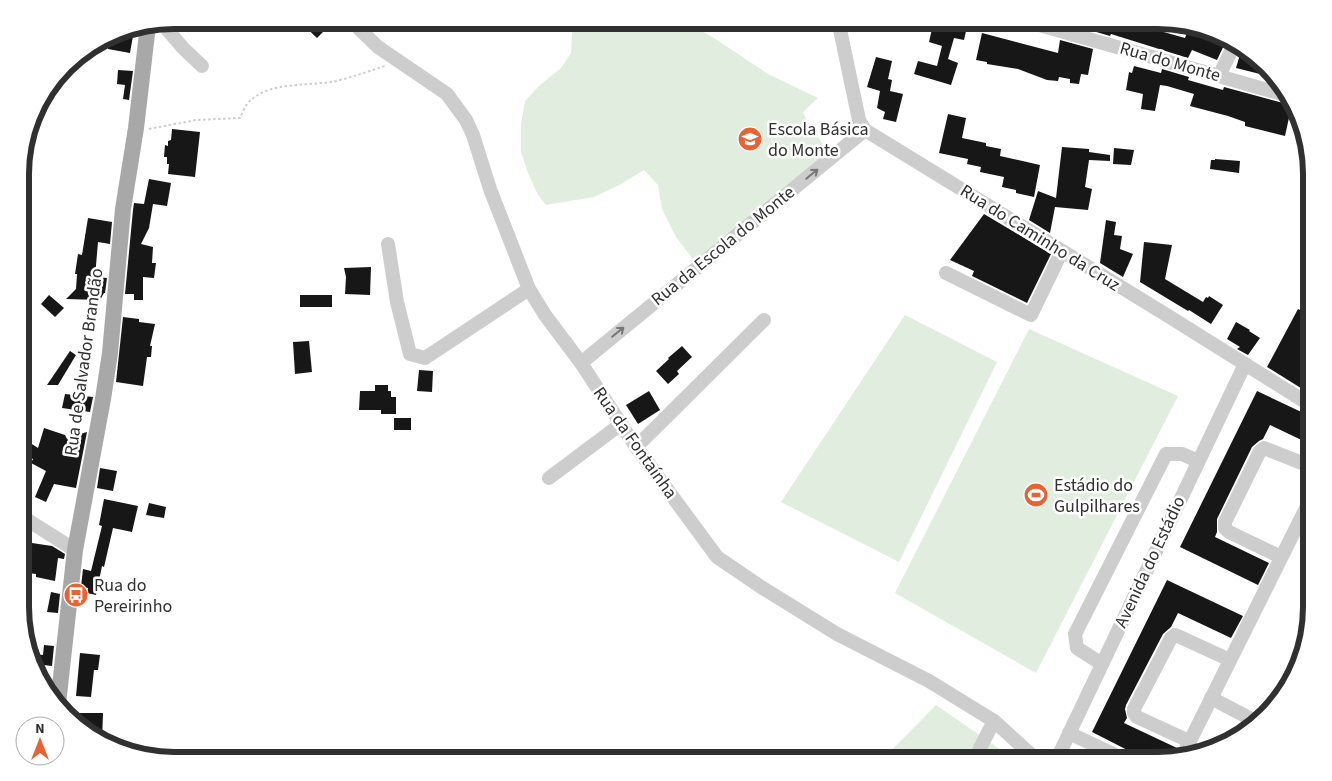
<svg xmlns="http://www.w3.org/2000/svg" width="1332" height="781" font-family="'Source Sans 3',sans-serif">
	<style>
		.green { fill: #e1edde }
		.building { fill: #171717 }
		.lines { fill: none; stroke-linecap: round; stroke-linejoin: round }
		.path { stroke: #cdcdcd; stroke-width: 2; stroke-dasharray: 2.5 2.5; stroke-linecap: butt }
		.minor { stroke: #cdcdcd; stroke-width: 14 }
		.major { stroke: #a8a8a8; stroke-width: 16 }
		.oneway { stroke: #777 }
		.labels { text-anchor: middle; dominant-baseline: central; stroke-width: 5; stroke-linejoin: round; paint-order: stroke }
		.street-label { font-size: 18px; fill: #303030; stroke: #fff }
		.poi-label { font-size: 18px; fill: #303030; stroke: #fff; text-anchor: start }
		.rim { fill: none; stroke: #303030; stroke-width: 6 }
	</style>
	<rect width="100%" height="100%" fill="#fff"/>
	<g class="green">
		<polygon points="578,20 682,20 714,38 768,74 818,98 803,112 808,123 829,153 696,263 676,237 662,209 658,185 644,170 621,184 594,197 546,205 538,195 528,173 521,152 521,125 525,101 540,85 561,68 571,53 572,32"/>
		<polygon points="905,315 997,362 899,562 781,502"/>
		<polygon points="1029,329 1178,396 1036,673 895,593"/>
		<polygon points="936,705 1017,761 881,761"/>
	</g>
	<g class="building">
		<polygon points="298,20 321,20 327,28 317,38"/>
		<polygon points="934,20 942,20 967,27 964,40 954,38 948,59 958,63 951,85 914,74 918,61 937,66 942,46 929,42"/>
		<polygon points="1090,20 1144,20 1142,26 1185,38 1189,28 1227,39 1217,60 1192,50 1188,58 1111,34 1110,36 1079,27 1083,21 1088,23"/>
		<polygon points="126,29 134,30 130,53 108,49 110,35 115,32"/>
		<polygon points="982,33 1058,53 1060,40 1093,49 1088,75 1081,74 1079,84 1070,83 1070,79 1059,77 1058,81 1047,80 1018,69 987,64 987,62 976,60"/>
		<polygon points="1241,51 1249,53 1276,78 1236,68"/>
		<polygon points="876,57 892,61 888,79 892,80 890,91 903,94 896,122 883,119 885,112 877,108 880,91 867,87"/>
		<polygon points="1134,66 1161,73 1162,69 1189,77 1188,80 1223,90 1224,87 1287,104 1292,104 1285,136 1245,126 1245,122 1228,116 1190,106 1194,94 1167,86 1160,85 1155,111 1141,109 1143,94 1126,90 1129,72 1132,73"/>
		<polygon points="118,70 133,71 129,100 123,99 125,85 117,84"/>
		<polygon points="948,114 966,118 962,138 986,143 986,146 1001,149 1000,156 1040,165 1034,197 1016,193 1016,190 1002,187 1004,177 980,172 981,167 967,164 968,159 939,153"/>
		<polygon points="172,129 200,132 195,177 168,174 169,164 167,164 167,157 164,157 165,145 168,146 168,141 171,140"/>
		<polygon points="1062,147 1089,149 1089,152 1110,155 1110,161 1089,160 1085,187 1092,189 1088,210 1055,207 1050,233 1029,220 1038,191 1056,198"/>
		<polygon points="1114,148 1134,150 1131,165 1113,164"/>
		<polygon points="1215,159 1240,161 1239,173 1210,169 1211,160 1215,160"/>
		<polygon points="149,179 171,183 167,206 153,204 149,228 141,244 153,247 152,263 156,263 154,278 143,277 143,300 134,300 134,294 125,294 133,210 134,203 144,204"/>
		<polygon points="984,214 1051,254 1027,303 972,276 974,271 950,260"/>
		<polygon points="88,218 112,222 110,244 98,242 95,277 107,278 105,293 104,293 100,300 66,299 76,289 77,274 75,274 78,254 82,255"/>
		<polygon points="1106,220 1116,222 1114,235 1122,236 1120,249 1133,254 1123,277 1100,263"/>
		<polygon points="1144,242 1172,245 1165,279 1203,302 1206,297 1208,298 1209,296 1223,305 1211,324 1189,310 1188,311 1140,282"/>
		<polygon points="371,267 370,295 345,294 346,277 344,268"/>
		<polygon points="49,295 64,308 55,317 41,304"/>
		<rect x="300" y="295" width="32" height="12"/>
		<polygon points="1298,309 1312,316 1312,395 1267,367"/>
		<polygon points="123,317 139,319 139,322 155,324 150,346 152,346 151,357 147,357 143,386 116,382"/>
		<polygon points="1236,322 1250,330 1249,331 1260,338 1248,355 1237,349 1240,347 1227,339"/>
		<polygon points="309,341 312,372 295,374 293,342"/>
		<polygon points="682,346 692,357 677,371 679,374 668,384 656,371 669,359 668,358"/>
		<polygon points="70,351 76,355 58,385 47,385"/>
		<polygon points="419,370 433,371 432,392 417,391"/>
		<polygon points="375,385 388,385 388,391 391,391 391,397 396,397 396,414 381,414 381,410 359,410 360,391 375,391"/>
		<polygon points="649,391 660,410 638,424 626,405"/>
		<polygon points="1257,391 1312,417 1312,445 1270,425 1263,439 1259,441 1252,447 1217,519 1217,532 1215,537 1269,563 1258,585 1180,547"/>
		<polygon points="65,394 93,397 90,412 62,408"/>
		<rect x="394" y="418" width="17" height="12"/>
		<polygon points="44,428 65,435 67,439 80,434 87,432 76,488 54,484 46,502 35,497 46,471 31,463 33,459 21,452 21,437 38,448"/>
		<polygon points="100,468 117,471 113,491 97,488"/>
		<polygon points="104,499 138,506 132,532 113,528 104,567 102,566 96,595 87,593 88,588 81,587 83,569 91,571 102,526 99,525"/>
		<polygon points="149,503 166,507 164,518 146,515"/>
		<polygon points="32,543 52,546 65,554 64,559 58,558 55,581 36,577 36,574 28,573"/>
		<polygon points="1167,580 1243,616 1231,638 1178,613 1171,627 1163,634 1126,705 1125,709 1127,718 1124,723 1177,748 1174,754 1174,759 1168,761 1149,761 1092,732"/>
		<polygon points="51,592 60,594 58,613 47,612"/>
		<polygon points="44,645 54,646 52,666 35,664 34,660 34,654 43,655"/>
		<polygon points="80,653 100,655 98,670 94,670 91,697 76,696"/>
		<polygon points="77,713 103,713 102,742 96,740 76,721"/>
	</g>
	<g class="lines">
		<path class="path" d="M149,129L196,120L240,118C242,114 244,108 247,104C267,80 309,87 336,81C353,77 369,71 385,66"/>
		<g class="minor">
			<polyline points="350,20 378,47 447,94 466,120 473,135 490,189 529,289 545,315 581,363 636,447 717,557 761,587 837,634 929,681 994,721 1038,761"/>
			<polyline points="838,20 859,120 865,130 1165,314 1312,406"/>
			<polyline points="1022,20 1289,96"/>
			<polyline points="161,22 183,48 202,66"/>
			<polyline points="1219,76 1236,41"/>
			<polyline points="388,244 397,302 410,354 425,358 529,289"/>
			<polyline points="946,273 1031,315 1062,251"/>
			<polyline points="581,363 865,130"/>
			<polyline points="636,447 764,320"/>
			<polyline points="549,478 621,424"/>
			<polyline points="21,516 75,550"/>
			<polyline points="1281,557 1229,532 1225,528 1225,522 1260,451 1264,448 1312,467"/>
			<polyline points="1102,664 1077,648 1075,634 1166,454 1182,454 1198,461"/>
			<polyline points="1211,698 1255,721"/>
			<polyline points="1069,733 1128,761"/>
			<polyline points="1189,741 1137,717 1134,713 1134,709 1171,638 1175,635 1180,637 1230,660"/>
			<polyline points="1182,757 1312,496"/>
			<polyline points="976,761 980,748 994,721"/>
			<polyline points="1056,761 1245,364"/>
		</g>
		<polyline class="major" points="58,704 75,550 103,399 110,353 123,209 136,128 148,25"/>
	</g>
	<defs><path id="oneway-shaft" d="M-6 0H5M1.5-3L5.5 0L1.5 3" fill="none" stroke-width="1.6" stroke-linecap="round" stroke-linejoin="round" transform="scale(1.25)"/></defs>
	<g class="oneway">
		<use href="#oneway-shaft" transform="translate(812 174) rotate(-39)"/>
		<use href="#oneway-shaft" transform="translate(618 332) rotate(-39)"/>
	</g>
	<defs>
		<symbol id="school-disc" viewBox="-11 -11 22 22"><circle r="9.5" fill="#e96231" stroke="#fff"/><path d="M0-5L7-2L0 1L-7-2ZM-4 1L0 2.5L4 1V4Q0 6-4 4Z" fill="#fff"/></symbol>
		<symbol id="stadium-disc" viewBox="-11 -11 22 22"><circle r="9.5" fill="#e96231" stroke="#fff"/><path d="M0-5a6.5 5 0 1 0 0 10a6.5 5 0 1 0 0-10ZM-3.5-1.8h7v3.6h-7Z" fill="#fff"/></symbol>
		<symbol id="bus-disc" viewBox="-11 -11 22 22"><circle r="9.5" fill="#e96231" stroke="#fff"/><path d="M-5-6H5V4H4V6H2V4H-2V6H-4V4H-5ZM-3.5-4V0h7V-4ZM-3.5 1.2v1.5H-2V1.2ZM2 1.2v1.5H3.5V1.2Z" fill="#fff"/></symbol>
	</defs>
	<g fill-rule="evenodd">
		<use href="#school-disc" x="736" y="125" width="28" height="28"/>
		<use href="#stadium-disc" x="1022" y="481" width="28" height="28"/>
		<use href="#bus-disc" x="62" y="581" width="28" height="28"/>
	</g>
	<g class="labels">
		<g class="street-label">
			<text transform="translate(1170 62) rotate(16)">Rua do Monte</text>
			<text transform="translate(1040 238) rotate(32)">Rua do Caminho da Cruz</text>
			<text transform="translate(723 246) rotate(-39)">Rua da Escola do Monte</text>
			<text transform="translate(84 362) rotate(-82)">Rua de Salvador Brandão</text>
			<text transform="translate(635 443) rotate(55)">Rua da Fontaínha</text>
			<text transform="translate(1150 562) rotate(-65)">Avenida do Estádio</text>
		</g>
		<g class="poi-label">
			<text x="768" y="129">Escola Básica<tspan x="768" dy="21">do Monte</tspan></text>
			<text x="1054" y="485">Estádio do<tspan x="1054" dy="21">Gulpilhares</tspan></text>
			<text x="94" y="585">Rua do<tspan x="94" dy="21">Pereirinho</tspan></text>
		</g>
	</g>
	<path d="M0 0H1332V781H0ZM174 29H1158A145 145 0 0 1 1303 174V607A145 145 0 0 1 1158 752H174A145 145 0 0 1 29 607V174A145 145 0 0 1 174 29Z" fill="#fff" fill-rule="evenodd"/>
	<path class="rim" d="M174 29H1158A145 145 0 0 1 1303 174V607A145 145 0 0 1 1158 752H174A145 145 0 0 1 29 607V174A145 145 0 0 1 174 29Z"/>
	<g transform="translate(40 741)"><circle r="24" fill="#ffffff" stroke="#acacac"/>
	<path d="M0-4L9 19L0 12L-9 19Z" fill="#e96231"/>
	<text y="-8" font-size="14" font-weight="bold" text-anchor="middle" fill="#303030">N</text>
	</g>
</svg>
